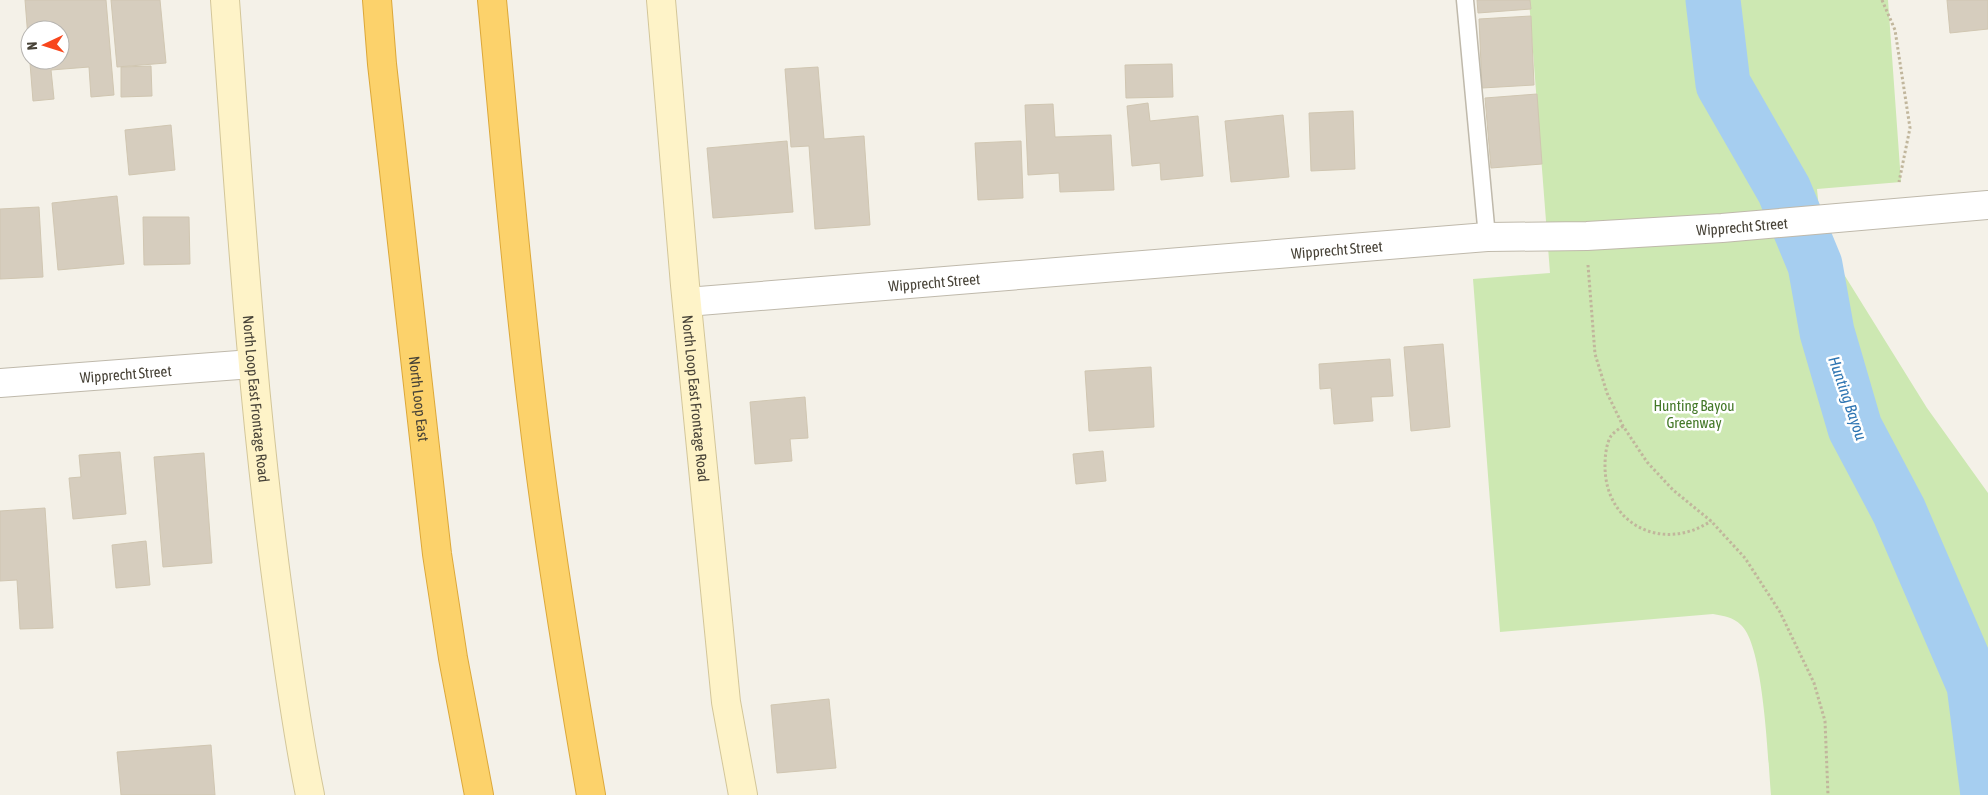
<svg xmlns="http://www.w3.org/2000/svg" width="1988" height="795" font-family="'Asap Condensed',sans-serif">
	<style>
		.green { fill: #cde8b2 }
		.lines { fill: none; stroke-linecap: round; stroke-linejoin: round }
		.river { stroke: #a6cef0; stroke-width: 55 }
		.building { fill: #d6cdbe; stroke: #d0c6b1; fill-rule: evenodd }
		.service-casing { stroke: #bfb9ab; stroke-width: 19 }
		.minor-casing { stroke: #bfb9ab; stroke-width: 30 }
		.tertiary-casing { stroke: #bfb9ab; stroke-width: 30 }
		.secondary-casing { stroke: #d3c699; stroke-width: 30 }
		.motorway-casing { stroke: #dca83a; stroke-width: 30 }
		.path { stroke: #c1b69c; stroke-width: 3; stroke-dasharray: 2.5 2.5; stroke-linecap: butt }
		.service { stroke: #fff; stroke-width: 16 }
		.minor { stroke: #fff; stroke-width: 28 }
		.tertiary { stroke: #fff; stroke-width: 28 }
		.secondary { stroke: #fef3c8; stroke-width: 28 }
		.motorway { stroke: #fcd26b; stroke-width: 28 }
		.labels { text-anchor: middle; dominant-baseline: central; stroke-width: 5; stroke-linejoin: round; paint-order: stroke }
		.street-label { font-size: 15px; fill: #474237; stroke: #fff }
		.park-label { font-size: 15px; fill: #45792a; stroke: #fff }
		.water-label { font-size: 16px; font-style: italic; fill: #3076b3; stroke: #fff }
	</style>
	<rect width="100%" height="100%" fill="#f4f1e8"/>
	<path class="green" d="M1529,0H1888L1901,182L1817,189L1822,239L1927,408L1988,493V795H1771C1768,762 1764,645 1741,625C1733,617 1724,616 1713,614L1500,632L1473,279L1550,273Z"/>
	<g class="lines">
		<polyline class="river" points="1713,0 1723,84 1784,190 1815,265 1827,332 1855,428 1899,511 1974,685 1988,795"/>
	</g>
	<g class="building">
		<path d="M25,0H106L114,95L91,97L89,67L51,70L54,99L33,101ZM30,30H60V60H30Z"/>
		<polygon points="111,0 160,0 166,63 117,67"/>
		<polygon points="1477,0 1530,0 1531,9 1478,13"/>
		<polygon points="1947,0 1988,0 1988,29 1950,33"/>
		<polygon points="1531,16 1534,85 1482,88 1479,19"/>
		<polygon points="1172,64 1173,97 1126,98 1125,65"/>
		<polygon points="151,66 152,96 121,97 121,67"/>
		<polygon points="818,67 824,139 864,136 870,225 815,229 809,146 791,147 785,69"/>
		<polygon points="1537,94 1542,164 1491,168 1485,98"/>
		<polygon points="1148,103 1150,121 1198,116 1203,176 1161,180 1160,163 1132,166 1127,106"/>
		<polygon points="1053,104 1055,137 1111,135 1114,190 1060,192 1059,173 1028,175 1025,105"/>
		<polygon points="1353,111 1355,169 1311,171 1309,113"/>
		<polygon points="1283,115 1289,177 1231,182 1225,121"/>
		<polygon points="171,125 175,170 129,175 125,130"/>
		<polygon points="787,141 793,212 713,218 707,148"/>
		<polygon points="1021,141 1023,198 978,200 975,143"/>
		<polygon points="117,196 124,264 58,270 52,203"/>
		<polygon points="39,207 43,277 0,279 0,209"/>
		<polygon points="143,217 189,217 190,264 144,265"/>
		<polygon points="1443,344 1450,427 1411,431 1404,347"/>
		<polygon points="1390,359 1393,396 1371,397 1373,421 1334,424 1331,388 1320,389 1319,364"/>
		<polygon points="1151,367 1154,427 1089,431 1085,371"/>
		<polygon points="805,397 808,438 790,439 792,461 755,464 750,402"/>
		<polygon points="1103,451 1106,481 1076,484 1073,454"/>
		<polygon points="120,452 126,514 73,519 69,478 81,477 79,455"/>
		<polygon points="204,453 212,563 163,567 154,457"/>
		<polygon points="45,508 53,628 20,629 17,580 0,581 0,511"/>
		<polygon points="146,541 150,585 116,588 112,545"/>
		<polygon points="829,699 836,768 777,773 771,705"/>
		<polygon points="211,745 215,795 121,795 117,752"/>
	</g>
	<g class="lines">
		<defs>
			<polyline id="service" points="1465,0 1487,237"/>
			<g id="minor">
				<path id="s1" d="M0,383L252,364"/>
			</g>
			<g id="tertiary">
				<path id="s2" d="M687,302L1487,237L1587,236L1722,228L1988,205"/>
			</g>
			<g id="secondary">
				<path id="s3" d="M225,0C240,207 253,415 282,620C290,679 298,737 310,795"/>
				<path id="s4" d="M661,0L685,285L726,702L743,795"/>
			</g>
			<g id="motorway">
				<path id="s5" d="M377,0L382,64L437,554L453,658L479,795"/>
				<path d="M492,0C505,138 516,275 533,413C548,541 569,668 591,795"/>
			</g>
		</defs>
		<use href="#service" class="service-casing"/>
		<use href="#minor" class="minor-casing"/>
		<use href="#tertiary" class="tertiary-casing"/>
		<use href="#secondary" class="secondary-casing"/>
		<use href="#motorway" class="motorway-casing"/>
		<g class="path">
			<polyline points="1882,0 1895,30 1910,128 1899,182"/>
			<polyline points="1588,265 1595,354 1607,393 1623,426 1647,462 1673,490 1711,521 1745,558 1780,612 1814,683 1825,721 1828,795"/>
			<path d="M1623,426C1619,429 1614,432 1611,436C1606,444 1605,457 1605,466C1605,525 1663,553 1711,521"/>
		</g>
		<use href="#service" class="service"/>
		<use href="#minor" class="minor"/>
		<use href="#tertiary" class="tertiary"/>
		<use href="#secondary" class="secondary"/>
		<use href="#motorway" class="motorway"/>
	</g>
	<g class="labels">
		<g class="street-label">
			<text stroke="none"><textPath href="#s2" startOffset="1058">Wipprecht Street</textPath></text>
			<text stroke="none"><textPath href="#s2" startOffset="652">Wipprecht Street</textPath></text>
			<text stroke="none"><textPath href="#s2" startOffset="248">Wipprecht Street</textPath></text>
			<text stroke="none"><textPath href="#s1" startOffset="126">Wipprecht Street</textPath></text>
			<text stroke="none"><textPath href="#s4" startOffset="400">North Loop East Frontage Road</textPath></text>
			<text stroke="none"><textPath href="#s3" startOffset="400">North Loop East Frontage Road</textPath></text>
			<text stroke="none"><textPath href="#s5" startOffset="401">North Loop East</textPath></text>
		</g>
		<g class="park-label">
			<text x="1694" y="405">Hunting Bayou<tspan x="1694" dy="17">Greenway</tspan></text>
		</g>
		<g class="water-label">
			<text transform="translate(1848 398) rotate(71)">Hunting Bayou</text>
		</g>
	</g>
	<g transform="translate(45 45) rotate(266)"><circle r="24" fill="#ffffff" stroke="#b5b3af"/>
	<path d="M0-4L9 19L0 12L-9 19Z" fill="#f8461c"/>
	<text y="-8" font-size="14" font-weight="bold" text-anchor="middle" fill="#474237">N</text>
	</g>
</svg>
